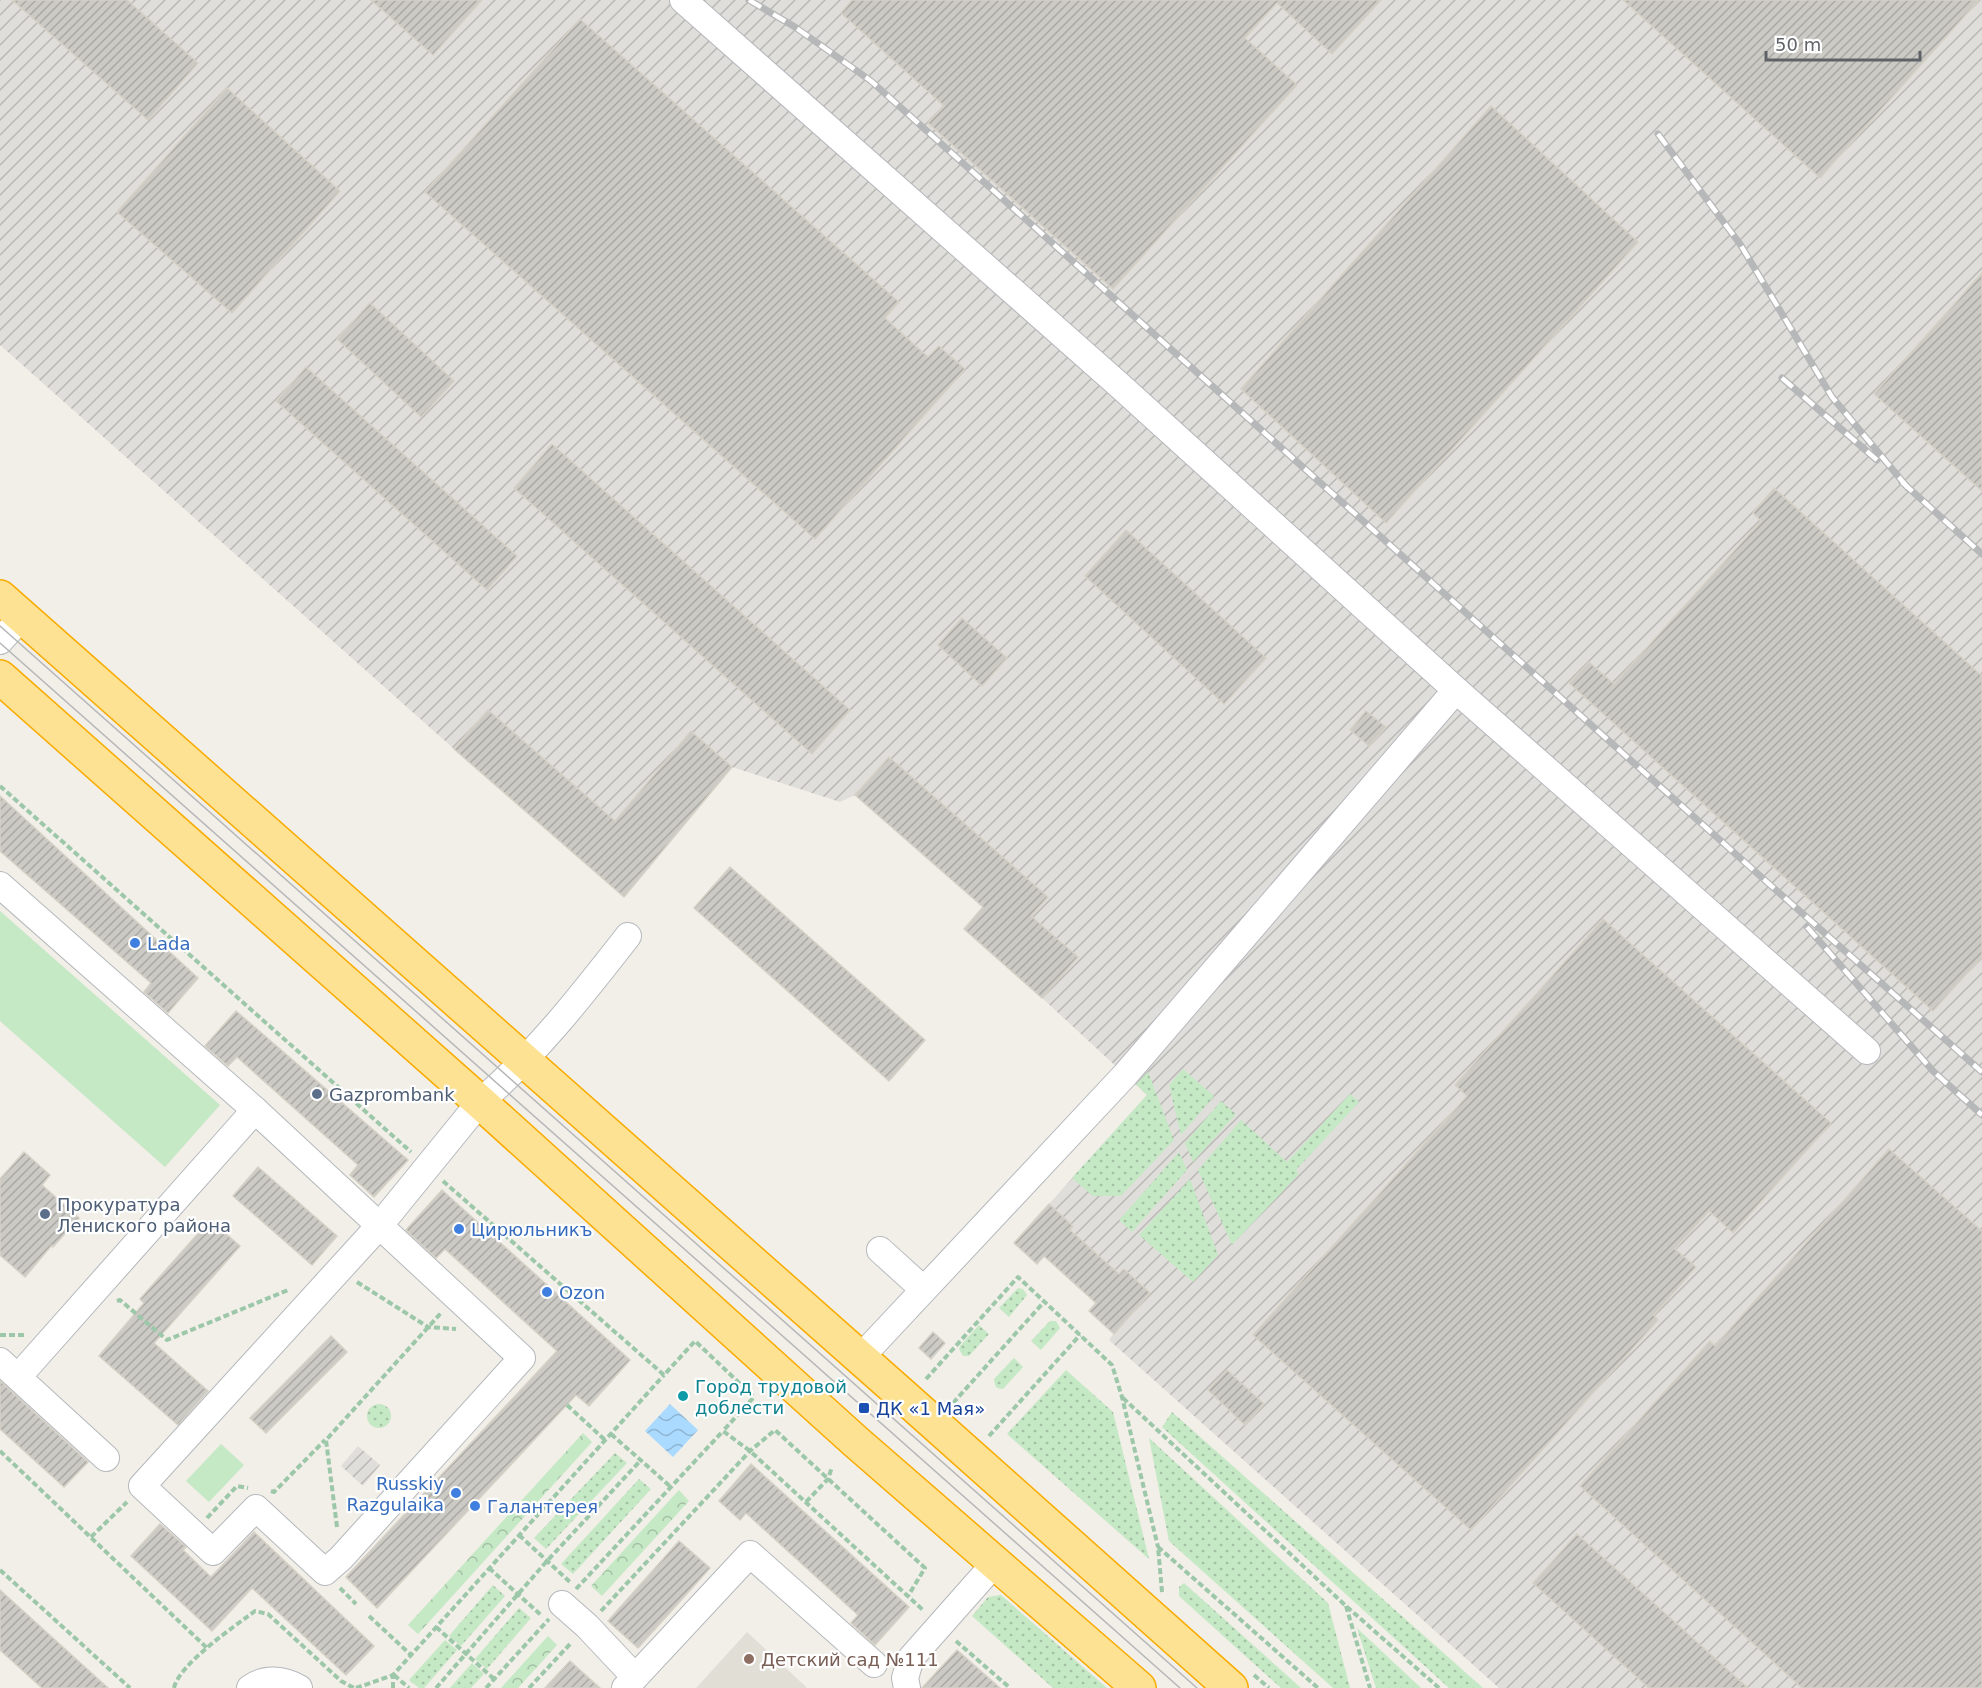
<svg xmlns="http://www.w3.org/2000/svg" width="1982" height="1688" font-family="'DejaVu Sans',sans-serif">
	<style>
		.industrial { fill: url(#industrial-furrows) }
		.education { fill: #e1ded6 }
		.grass { fill: url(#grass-dots) }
		.forest { fill: url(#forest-crowns) }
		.park { fill: #c5e8c5 }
		.water { fill: url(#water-waves) }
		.building { fill: url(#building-hatch); stroke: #d6d1c6; stroke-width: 1.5 }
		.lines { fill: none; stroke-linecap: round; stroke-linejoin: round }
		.minor-casing { stroke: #b5b8bc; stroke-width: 28 }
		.highway-casing { stroke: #f9ab00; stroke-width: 36 }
		.path { stroke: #9cc7a9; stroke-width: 4; stroke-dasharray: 6 3; stroke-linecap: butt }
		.minor { stroke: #fff; stroke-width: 26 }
		.highway { stroke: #fde293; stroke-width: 33 }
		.tram { stroke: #b6b7b8; stroke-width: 1.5 }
		.rail-casing { stroke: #b6b7b8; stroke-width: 7 }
		.rail { stroke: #fff; stroke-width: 4.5; stroke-dasharray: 14; stroke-linecap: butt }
		.shop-dot { fill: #3f7fe0; stroke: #fff; stroke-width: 2 }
		.service-dot { fill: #5c6f8a; stroke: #fff; stroke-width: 2 }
		.culture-dot { fill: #0f9aa8; stroke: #fff; stroke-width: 2 }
		.transit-dot { fill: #1a4fb4; stroke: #fff; stroke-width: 2 }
		.education-dot { fill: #8d6e63; stroke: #fff; stroke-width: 2 }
		.labels { text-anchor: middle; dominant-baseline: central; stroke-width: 4.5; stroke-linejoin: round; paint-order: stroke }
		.shop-label { font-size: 18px; fill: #366cbe; stroke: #fff; text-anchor: start }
		.service-label { font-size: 18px; fill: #4e5e75; stroke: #fff; text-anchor: start }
		.culture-label { font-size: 18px; fill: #0d838f; stroke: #fff; text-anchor: start }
		.transit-label { font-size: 18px; fill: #164399; stroke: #fff; text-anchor: start }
		.education-label { font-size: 18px; fill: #785e54; stroke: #fff; text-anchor: start }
	</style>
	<defs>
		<pattern id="industrial-furrows" width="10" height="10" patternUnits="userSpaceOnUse" patternTransform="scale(1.5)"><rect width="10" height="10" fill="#e0deda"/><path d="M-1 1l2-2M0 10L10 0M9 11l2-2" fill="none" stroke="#b9b8b5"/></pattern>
		<pattern id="grass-dots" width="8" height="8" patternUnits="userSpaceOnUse" patternTransform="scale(1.5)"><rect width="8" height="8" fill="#c5e8c5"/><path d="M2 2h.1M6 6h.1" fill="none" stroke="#a3c0a4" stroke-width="1.8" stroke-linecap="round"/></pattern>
		<pattern id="forest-crowns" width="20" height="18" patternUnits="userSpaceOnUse" patternTransform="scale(1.5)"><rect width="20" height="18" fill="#c5e8c5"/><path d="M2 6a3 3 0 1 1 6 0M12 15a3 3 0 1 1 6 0" fill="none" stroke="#a3c0a4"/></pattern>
		<pattern id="water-waves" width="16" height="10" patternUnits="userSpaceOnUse" patternTransform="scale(1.5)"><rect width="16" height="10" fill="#aadaff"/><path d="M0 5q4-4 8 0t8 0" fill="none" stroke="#8eb4d2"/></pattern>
		<pattern id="building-hatch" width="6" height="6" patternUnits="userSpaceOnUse" patternTransform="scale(1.5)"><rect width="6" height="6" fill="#cccac5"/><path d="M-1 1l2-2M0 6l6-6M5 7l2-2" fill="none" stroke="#a9a8a4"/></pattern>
	</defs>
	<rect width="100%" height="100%" fill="#f1efe8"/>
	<g class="industrial">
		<polygon points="0,0 1982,0 1982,1688 1499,1688 1109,1340 1114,1333 1089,1311 1096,1302 1044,1256 1049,1204 1147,1095 1042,998 1078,957 1031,916 1048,897 889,757 855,795 840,802 732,767 624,897 454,749 0,345"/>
		<polygon points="358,1446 380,1465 363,1486 341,1466"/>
	</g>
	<polygon class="education" points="747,1632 804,1685 807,1688 696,1688"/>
	<g class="grass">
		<polygon points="1183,1069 1214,1096 1181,1135 1169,1085"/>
		<polygon points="1148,1072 1174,1140 1121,1196 1093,1196 1072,1178 1147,1095 1136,1084"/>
		<polygon points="1350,1094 1359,1102 1296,1170 1299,1174 1232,1245 1198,1170 1241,1120 1287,1162"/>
		<polygon points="1221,1101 1236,1114 1193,1162 1185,1143"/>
		<polygon points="1179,1152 1187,1170 1132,1232 1119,1220"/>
		<polygon points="1190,1179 1218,1255 1193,1282 1139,1235"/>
		<polygon points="1018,1288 1023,1289 1027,1295 1009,1317 999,1308"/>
		<polygon points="1050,1321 1056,1321 1060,1328 1041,1350 1031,1341"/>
		<polygon points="979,1325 989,1334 969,1356 963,1356 959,1349 960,1346"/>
		<polygon points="1014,1358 1023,1367 1003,1389 997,1388 995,1385 994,1379"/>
		<polygon points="1066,1370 1113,1412 1149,1559 1007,1434"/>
		<circle cx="379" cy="1416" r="12"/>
		<polygon points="1172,1412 1483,1688 1449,1688 1162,1427"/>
		<polygon points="1149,1438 1328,1603 1350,1688 1333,1688 1169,1541"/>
		<polygon points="615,1453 627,1463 546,1549 534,1538"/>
		<polygon points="639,1479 651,1489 573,1574 561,1564"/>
		<polygon points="1184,1583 1301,1688 1281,1688 1179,1596 1179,1587"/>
		<polygon points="493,1585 505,1596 461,1646 449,1636"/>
		<polygon points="1001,1595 1107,1688 1053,1688 972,1616 988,1597"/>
		<polygon points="519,1608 531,1618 487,1669 475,1659"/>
		<polygon points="1357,1628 1421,1688 1376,1688"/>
		<polygon points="445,1640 457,1650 424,1688 419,1688 409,1680"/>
		<polygon points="472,1663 484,1674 471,1688 450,1688"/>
	</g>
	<g class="forest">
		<polygon points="583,1433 592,1442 418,1634 408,1625"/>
		<polygon points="679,1490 689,1501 602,1596 591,1586"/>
		<polygon points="548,1636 557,1645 518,1688 501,1688"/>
	</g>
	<g class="park">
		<polygon points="0,911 220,1105 165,1167 0,1021"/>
		<polygon points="221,1444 244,1465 209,1502 186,1481"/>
	</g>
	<polygon class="water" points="670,1404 698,1430 673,1457 645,1431"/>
	<g class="building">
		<polygon points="12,0 127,0 198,63 148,120"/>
		<polygon points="371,0 482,0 433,55"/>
		<polygon points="852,0 1381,0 1332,54 1277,3 1245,38 1297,85 1113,289 928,123 944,106 841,13"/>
		<polygon points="1623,0 1979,0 1820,178"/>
		<polygon points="580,19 899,302 885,318 928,357 939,346 965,369 815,539 425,192"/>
		<polygon points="227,88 340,191 232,313 117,212"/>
		<polygon points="1491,106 1638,242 1386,523 1241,389"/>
		<polygon points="1982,273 1982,491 1874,394"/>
		<polygon points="370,303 454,381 421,417 337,339"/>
		<polygon points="306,367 517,556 487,590 276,401"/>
		<polygon points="552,444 850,710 812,754 514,488"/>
		<polygon points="1774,488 1982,676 1982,957 1933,1011 1569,683 1589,662 1614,684 1761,521 1753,513"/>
		<polygon points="1126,530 1266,658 1224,704 1085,576"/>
		<polygon points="962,618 1007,658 982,686 938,645"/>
		<polygon points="488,710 615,821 691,731 732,767 624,897 454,749"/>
		<polygon points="1366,711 1386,727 1369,746 1350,730"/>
		<polygon points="889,757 1048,897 1031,916 1078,957 1042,998 964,929 983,907 855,795"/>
		<polygon points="0,796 198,978 168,1013 144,992 151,983 0,851"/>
		<polygon points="730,867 925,1040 889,1081 694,908"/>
		<polygon points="1603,919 1831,1123 1733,1233 1709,1211 1675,1249 1696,1267 1654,1315 1658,1320 1471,1530 1253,1335 1467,1096 1455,1085"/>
		<polygon points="236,1011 408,1160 374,1197 350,1175 358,1165 237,1057 228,1066 205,1046"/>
		<polygon points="1889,1149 1982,1231 1982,1688 1802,1688 1580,1486 1710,1341 1715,1346"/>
		<polygon points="24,1152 50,1175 42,1185 79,1218 53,1247 52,1245 25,1277 0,1255 0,1179"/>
		<polygon points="258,1167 337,1236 312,1265 233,1196"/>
		<polygon points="442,1190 630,1360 589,1406 576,1395 377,1608 346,1577 557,1351 445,1249 436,1258 406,1230"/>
		<polygon points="1049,1204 1073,1226 1070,1230 1119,1274 1124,1269 1150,1293 1114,1334 1089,1311 1096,1303 1044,1256 1037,1264 1014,1243"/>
		<polygon points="210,1220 240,1246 154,1343 208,1391 178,1425 99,1356 144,1303 140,1299"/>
		<polygon points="933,1332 945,1343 931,1359 919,1348"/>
		<polygon points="331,1336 347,1352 266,1433 250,1418"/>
		<polygon points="1227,1370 1264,1404 1245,1425 1208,1390"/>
		<polygon points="0,1381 88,1462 64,1487 0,1429"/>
		<polygon points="751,1464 909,1607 875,1645 851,1623 858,1615 746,1513 740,1520 719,1501"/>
		<polygon points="160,1524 186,1547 183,1550 211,1577 254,1532 374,1646 346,1675 252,1588 212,1631 131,1556"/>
		<polygon points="1577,1534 1748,1688 1649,1688 1533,1583"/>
		<polygon points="679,1541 710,1568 638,1648 608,1621"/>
		<polygon points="0,1590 108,1688 42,1688 0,1650"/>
		<polygon points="957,1650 1000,1688 922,1688"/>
		<polygon points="570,1661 600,1688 545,1688"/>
	</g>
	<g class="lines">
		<defs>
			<g id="minor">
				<polyline points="683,0 1118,384 1456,690 1867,1051"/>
				<polyline points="0,641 22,617"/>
				<path d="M0,885L255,1110L522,1358L341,1558L325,1572L256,1508L213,1552L142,1486L380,1225L480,1102C536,1054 582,995 628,936"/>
				<polyline points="880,1250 923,1289"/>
				<polyline points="860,1358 1125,1075 1456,690"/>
				<polyline points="0,1361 106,1458"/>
				<polyline points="18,1377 255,1110"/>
				<polyline points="562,1604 587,1626 635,1677"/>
				<path d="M250,1688C265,1677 283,1679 299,1688"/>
				<polyline points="625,1688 750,1554 874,1664"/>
				<polyline points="907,1688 905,1678 911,1658 995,1563"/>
			</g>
			<g id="highway">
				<polyline points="0,597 900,1393 1231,1688"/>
				<polyline points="0,677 480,1102 855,1441 1139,1688"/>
			</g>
		</defs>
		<use href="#minor" class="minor-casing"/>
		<use href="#highway" class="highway-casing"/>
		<g class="path">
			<polyline points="0,786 411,1152"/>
			<polyline points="443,1181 664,1375 695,1341 754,1397 723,1431 750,1451 924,1611"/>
			<polyline points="357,1282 428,1327 456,1329"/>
			<polyline points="117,1301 120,1300 167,1340 288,1290"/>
			<polyline points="0,1335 25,1335"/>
			<polyline points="926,1379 1018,1277 1112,1365 1122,1397 1158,1547"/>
			<polyline points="1123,1398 1346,1606 1439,1688"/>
			<polyline points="953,1403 1044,1302"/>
			<polyline points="567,1405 605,1440 606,1439"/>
			<polyline points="611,1434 671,1487"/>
			<polyline points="989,1436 1080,1335"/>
			<polyline points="0,1451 207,1648"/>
			<polyline points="271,1491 274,1492 325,1440"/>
			<polyline points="806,1502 828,1479 832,1467"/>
			<polyline points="207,1518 237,1486 248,1488"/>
			<polyline points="337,1527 326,1440 441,1313"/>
			<polyline points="519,1535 571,1583"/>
			<polyline points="91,1537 127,1502"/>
			<polyline points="489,1568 542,1616"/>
			<polyline points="0,1570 130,1688"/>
			<polyline points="340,1588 356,1604"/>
			<polyline points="576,1589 723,1431"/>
			<polyline points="1162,1592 1158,1547 1318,1688"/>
			<polyline points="1346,1606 1370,1688"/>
			<polyline points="601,1611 750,1451 775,1430 925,1568 908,1596"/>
			<polyline points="369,1616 411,1655"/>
			<polyline points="436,1627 494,1679"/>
			<polyline points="956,1641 1010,1688"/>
			<polyline points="394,1675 409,1688"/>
			<polyline points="1254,1675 1269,1688"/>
			<path d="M174,1688C179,1664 235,1626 255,1611L268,1614L341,1681L354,1688"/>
			<polyline points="356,1688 393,1675 664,1375"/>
			<polyline points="393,1688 393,1675"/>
			<polyline points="436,1688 547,1561 641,1460"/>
			<polyline points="486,1688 549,1619"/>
			<polyline points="529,1688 571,1643"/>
		</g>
		<use href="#minor" class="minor"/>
		<use href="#highway" class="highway"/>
		<g class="tram">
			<polyline points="0,626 1197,1688"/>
			<polyline points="0,643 1180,1688"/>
		</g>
		<defs>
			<g id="rail">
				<polyline points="749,0 795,27 871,81 1768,883 1982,1072"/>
				<polyline points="1658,134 1740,244 1832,397 1908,488"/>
				<polyline points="1782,378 1877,460"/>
				<polyline points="1902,482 1982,554"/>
				<polyline points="1807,927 1933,1071 1982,1115"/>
			</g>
		</defs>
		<use href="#rail" class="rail-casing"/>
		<use href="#rail" class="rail"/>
	</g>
	<g class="shop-dot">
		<circle cx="135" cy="943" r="6"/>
		<circle cx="459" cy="1229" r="6"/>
		<circle cx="547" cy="1292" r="6"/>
		<circle cx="456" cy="1493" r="6"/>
		<circle cx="475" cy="1506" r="6"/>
	</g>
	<g class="service-dot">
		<circle cx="317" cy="1094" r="6"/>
		<circle cx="45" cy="1214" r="6"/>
	</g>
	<circle class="culture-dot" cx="683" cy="1396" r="6"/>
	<rect class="transit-dot" x="858" y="1402" width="12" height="12" rx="3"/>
	<circle class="education-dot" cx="749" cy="1659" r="6"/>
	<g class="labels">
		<g class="shop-label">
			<text x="147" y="943">Lada</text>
			<text x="471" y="1229">Цирюльникъ</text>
			<text x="559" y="1292">Ozon</text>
			<text x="444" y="1483" text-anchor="end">Russkiy<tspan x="444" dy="21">Razgulaika</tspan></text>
			<text x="487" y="1506">Галантерея</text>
		</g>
		<g class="service-label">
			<text x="329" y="1094">Gazprombank</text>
			<text x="57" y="1204">Прокуратура<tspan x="57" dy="21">Лениского района</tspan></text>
		</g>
		<g class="culture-label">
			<text x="695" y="1386">Город трудовой<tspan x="695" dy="21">доблести</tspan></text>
		</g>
		<g class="transit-label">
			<text x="876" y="1408">ДК «1 Мая»</text>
		</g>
		<g class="education-label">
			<text x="761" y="1659">Детский сад №111</text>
		</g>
	</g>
	<path d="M1766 51v9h154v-9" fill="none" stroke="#5f6368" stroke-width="3"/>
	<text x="1775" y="51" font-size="18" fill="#5f6368" stroke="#ffffff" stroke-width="4.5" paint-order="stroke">50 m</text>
</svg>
